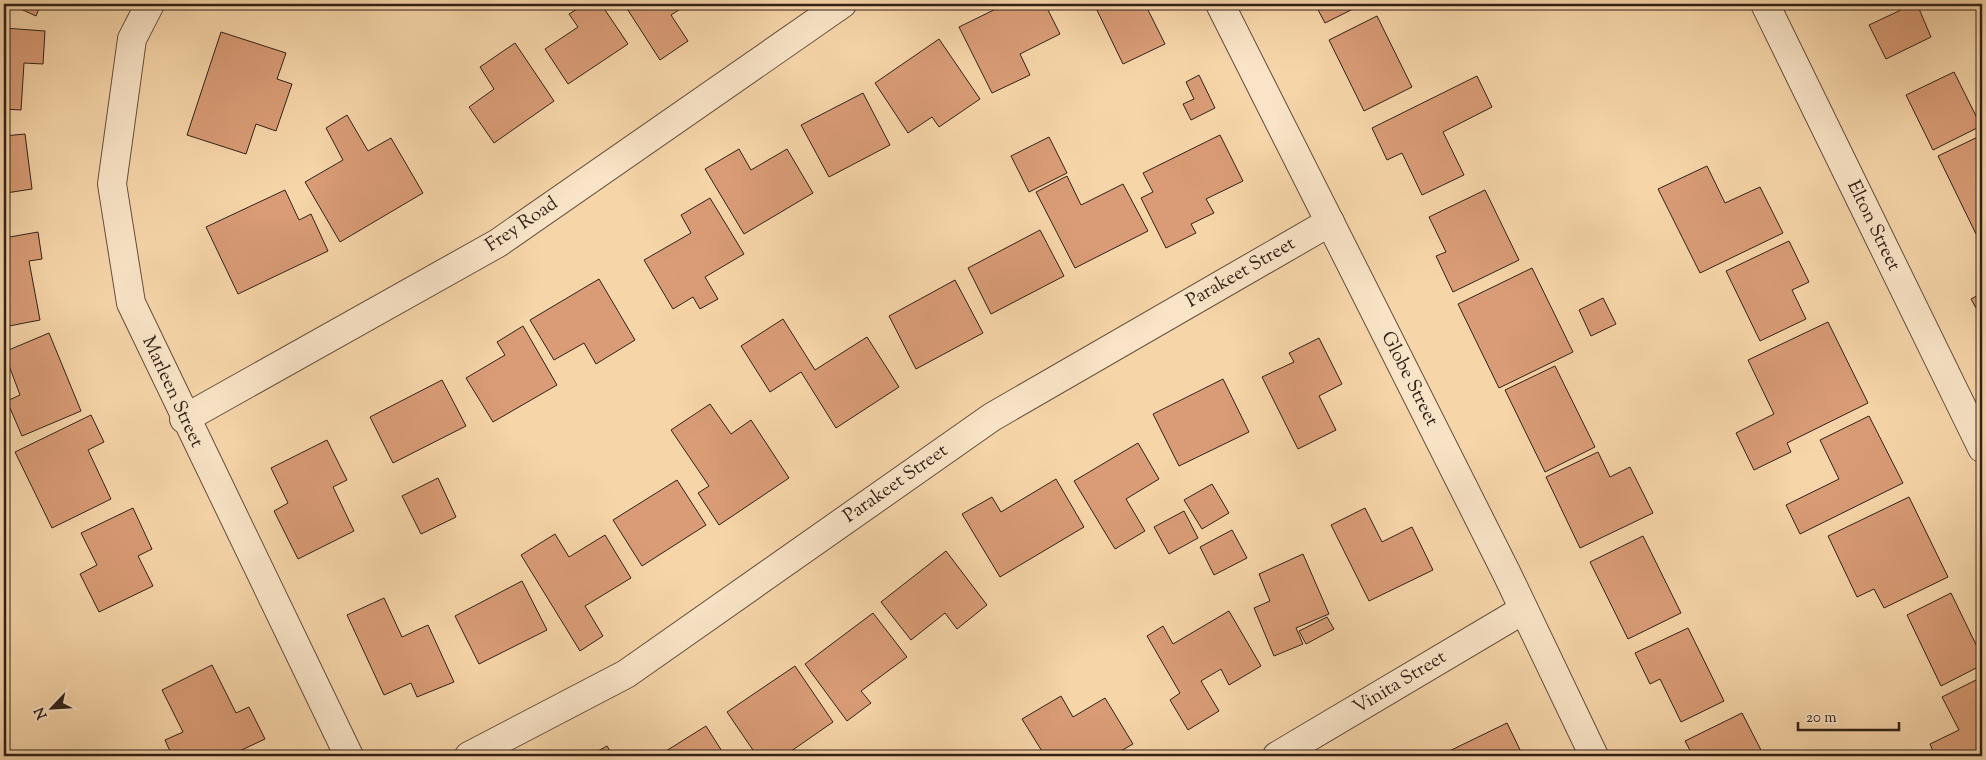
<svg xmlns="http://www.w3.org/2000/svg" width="1986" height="760" font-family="'Sorts Mill Goudy',serif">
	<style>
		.building { fill: #d99c76; stroke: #312118 }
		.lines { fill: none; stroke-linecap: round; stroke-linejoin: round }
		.minor-casing { stroke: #624e3c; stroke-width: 30 }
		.minor { stroke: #f9e4c7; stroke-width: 28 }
		.labels { text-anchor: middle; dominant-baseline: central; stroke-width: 4; stroke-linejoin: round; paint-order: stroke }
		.street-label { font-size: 19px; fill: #312118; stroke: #f9e4c7 }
	</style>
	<rect width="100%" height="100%" fill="#f6d5a9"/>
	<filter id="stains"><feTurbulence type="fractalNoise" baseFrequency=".004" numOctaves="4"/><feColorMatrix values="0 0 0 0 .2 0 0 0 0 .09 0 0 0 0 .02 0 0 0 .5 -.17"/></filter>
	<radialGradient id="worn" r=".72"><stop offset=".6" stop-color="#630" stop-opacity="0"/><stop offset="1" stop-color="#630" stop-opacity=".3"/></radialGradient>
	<g class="building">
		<polygon points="10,4 41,4 36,16"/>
		<polygon points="585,4 601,4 628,44 568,84 545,49 578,27 569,14"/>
		<polygon points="624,4 688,4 671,15 688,41 660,60"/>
		<polygon points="1006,4 1045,4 1060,34 1020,54 1030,75 992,93 959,27"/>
		<polygon points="1094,4 1145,4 1165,44 1123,64"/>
		<polygon points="1315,4 1363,4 1325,23"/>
		<polygon points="1898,4 1917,4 1931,37 1886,59 1869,25 1901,10"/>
		<polygon points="1377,16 1412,87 1364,111 1329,40"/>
		<polygon points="4,28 45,31 43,64 24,63 21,110 4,109"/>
		<polygon points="221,32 286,53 277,79 292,84 276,131 256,124 246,154 187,135"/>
		<polygon points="939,39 980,99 939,127 932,117 908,133 875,83"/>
		<polygon points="515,43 554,101 494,143 469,107 494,89 480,67"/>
		<polygon points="1954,72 1981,126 1933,150 1906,95"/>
		<polygon points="1199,75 1215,108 1191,120 1183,104 1194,99 1186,82"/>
		<polygon points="1477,76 1492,107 1443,132 1464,175 1422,195 1402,153 1387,160 1372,128"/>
		<polygon points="863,93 890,145 829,177 801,125"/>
		<polygon points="347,115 368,151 391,138 423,193 340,242 305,182 343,160 326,128"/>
		<polygon points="25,134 32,189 6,193 9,214 4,215 4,136"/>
		<polygon points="1220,135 1243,181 1206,199 1214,213 1191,224 1196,233 1166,248 1141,198 1153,192 1143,173"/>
		<polygon points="1982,135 1982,231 1976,234 1938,156"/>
		<polygon points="1049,137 1067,173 1029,192 1011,156"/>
		<polygon points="739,149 751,170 787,149 813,193 744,234 705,169"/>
		<polygon points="1707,166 1725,203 1760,187 1783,233 1700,273 1658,189"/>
		<polygon points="1067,176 1081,205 1123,184 1148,231 1075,268 1036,192"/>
		<polygon points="285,190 299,220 311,214 328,251 238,294 206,227"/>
		<polygon points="1485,190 1519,260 1453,292 1436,256 1446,252 1429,217"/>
		<polygon points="710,198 744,254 705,277 718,299 700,309 693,297 673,309 644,260 691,233 681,215"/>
		<polygon points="1040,230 1064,276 991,314 968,268"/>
		<polygon points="38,232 42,259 29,261 40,320 4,327 4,238"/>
		<polygon points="1789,241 1809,282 1792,290 1806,319 1760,341 1726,271"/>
		<polygon points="1532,268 1573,352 1499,388 1458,304"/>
		<polygon points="599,279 635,340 596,364 584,343 554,360 530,320"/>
		<polygon points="955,280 983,333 916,369 889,316"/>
		<polygon points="1982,293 1982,305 1976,308 1971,299"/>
		<polygon points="1603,298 1616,324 1591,336 1579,310"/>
		<polygon points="783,319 815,370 867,337 899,387 836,428 801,372 770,392 741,346"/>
		<polygon points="1828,322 1868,403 1787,443 1791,452 1754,470 1736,433 1774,414 1748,360"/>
		<polygon points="523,326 557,385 493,422 466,378 505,355 497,342"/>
		<polygon points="49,333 81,411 22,436 7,401 20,395 4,352"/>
		<polygon points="1319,338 1342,384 1319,396 1336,430 1298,449 1262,377 1294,362 1289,353"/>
		<polygon points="1555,366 1595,447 1545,472 1505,390"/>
		<polygon points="1223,379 1249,432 1179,466 1153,414"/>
		<polygon points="442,380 466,426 393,463 370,417"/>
		<polygon points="710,404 731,434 751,420 789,478 719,525 698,493 709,486 671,430"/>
		<polygon points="91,415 104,442 88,450 111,499 52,528 15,452"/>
		<polygon points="1869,416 1903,483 1800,534 1786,505 1839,479 1820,440"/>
		<polygon points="327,440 347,480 333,487 354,531 298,559 274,511 288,503 271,468"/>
		<polygon points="1138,443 1159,479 1126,499 1145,531 1115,549 1074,481"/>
		<polygon points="1598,452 1610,477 1630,467 1653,513 1580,548 1546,477"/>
		<polygon points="438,478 456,517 421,534 402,496"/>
		<polygon points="1056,479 1084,527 1000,577 962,514 992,497 1001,512"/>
		<polygon points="677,480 706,525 642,566 613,520"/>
		<polygon points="1212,484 1229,513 1202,529 1184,500"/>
		<polygon points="1909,497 1948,577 1884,608 1874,589 1857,597 1828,536"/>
		<polygon points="133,508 152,549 138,556 153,586 99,612 80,574 97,565 81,533"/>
		<polygon points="1365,508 1382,542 1412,527 1433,570 1369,601 1331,525"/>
		<polygon points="1184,511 1198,538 1169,554 1154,527"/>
		<polygon points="1232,530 1247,558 1214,575 1200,547"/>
		<polygon points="555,534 569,557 605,535 631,578 585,606 603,636 580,651 521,555"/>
		<polygon points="1643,536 1681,613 1628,639 1590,562"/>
		<polygon points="946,551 987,605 957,629 945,613 911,640 881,602"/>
		<polygon points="1303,554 1329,614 1296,628 1303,644 1274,656 1254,608 1270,601 1259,574"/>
		<polygon points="522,581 547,630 479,664 455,616"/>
		<polygon points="1951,593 1982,657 1982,665 1941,686 1907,615"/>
		<polygon points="384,598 402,637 428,625 454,682 417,697 411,683 384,695 347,615"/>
		<polygon points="1229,611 1261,666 1229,685 1221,669 1201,681 1219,711 1188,730 1170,700 1180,693 1147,636 1163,626 1173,644"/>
		<polygon points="873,613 907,657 861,691 871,703 847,721 805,664"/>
		<polygon points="1327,617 1334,629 1306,644 1299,631"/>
		<polygon points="1688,628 1724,701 1681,722 1660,679 1650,684 1635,653"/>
		<polygon points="212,665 236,713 249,707 265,739 229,756 172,756 165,740 183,732 162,690"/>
		<polygon points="795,666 833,722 784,756 757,756 727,712"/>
		<polygon points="1982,677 1982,756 1935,756 1930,744 1959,730 1942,697"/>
		<polygon points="1061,696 1073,717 1105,698 1133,744 1112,756 1045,756 1022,719"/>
		<polygon points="1742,713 1764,756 1693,756 1685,741"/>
		<polygon points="1507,723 1523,756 1439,756"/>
		<polygon points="706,726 725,756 658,756"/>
		<polygon points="607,746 613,756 589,756"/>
	</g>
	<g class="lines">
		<defs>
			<g id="minor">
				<polyline points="150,4 132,39 112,184 131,303 349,756"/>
				<polyline points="1220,4 1507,574 1594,756"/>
				<polyline points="1765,4 1982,448"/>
				<polyline points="184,419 498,243 842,4"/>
				<polyline points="469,756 626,674 992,417 1330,222"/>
				<polyline points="1277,756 1523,610"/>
			</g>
		</defs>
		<use href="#minor" class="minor-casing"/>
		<use href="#minor" class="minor"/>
	</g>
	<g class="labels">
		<g class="street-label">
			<text transform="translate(522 225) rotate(-34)">Frey Road</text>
			<text transform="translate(1873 226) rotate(64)">Elton Street</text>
			<text transform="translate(1241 273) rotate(-30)">Parakeet Street</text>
			<text transform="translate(1409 379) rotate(63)">Globe Street</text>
			<text transform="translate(172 392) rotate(65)">Marleen Street</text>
			<text transform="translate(896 484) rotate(-35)">Parakeet Street</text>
			<text transform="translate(1400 683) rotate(-31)">Vinita Street</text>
		</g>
	</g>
	<rect width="1986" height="760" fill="none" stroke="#f6d5a9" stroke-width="20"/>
	<rect x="5" y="5" width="1976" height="750" fill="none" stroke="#312118" stroke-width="2.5"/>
	<rect x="10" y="10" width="1966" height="740" fill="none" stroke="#312118"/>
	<g transform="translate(52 708) rotate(245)" stroke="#f9e4c7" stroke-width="4" paint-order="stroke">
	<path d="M0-4L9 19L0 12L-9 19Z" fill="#312118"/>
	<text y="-8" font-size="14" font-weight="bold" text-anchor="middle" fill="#312118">N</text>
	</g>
	<path d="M1798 722v8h101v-8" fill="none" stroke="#312118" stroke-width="2.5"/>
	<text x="1806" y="722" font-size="15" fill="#312118" stroke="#f9e4c7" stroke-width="4" paint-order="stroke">20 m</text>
	<rect width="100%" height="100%" filter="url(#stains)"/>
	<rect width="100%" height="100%" fill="url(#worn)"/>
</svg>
